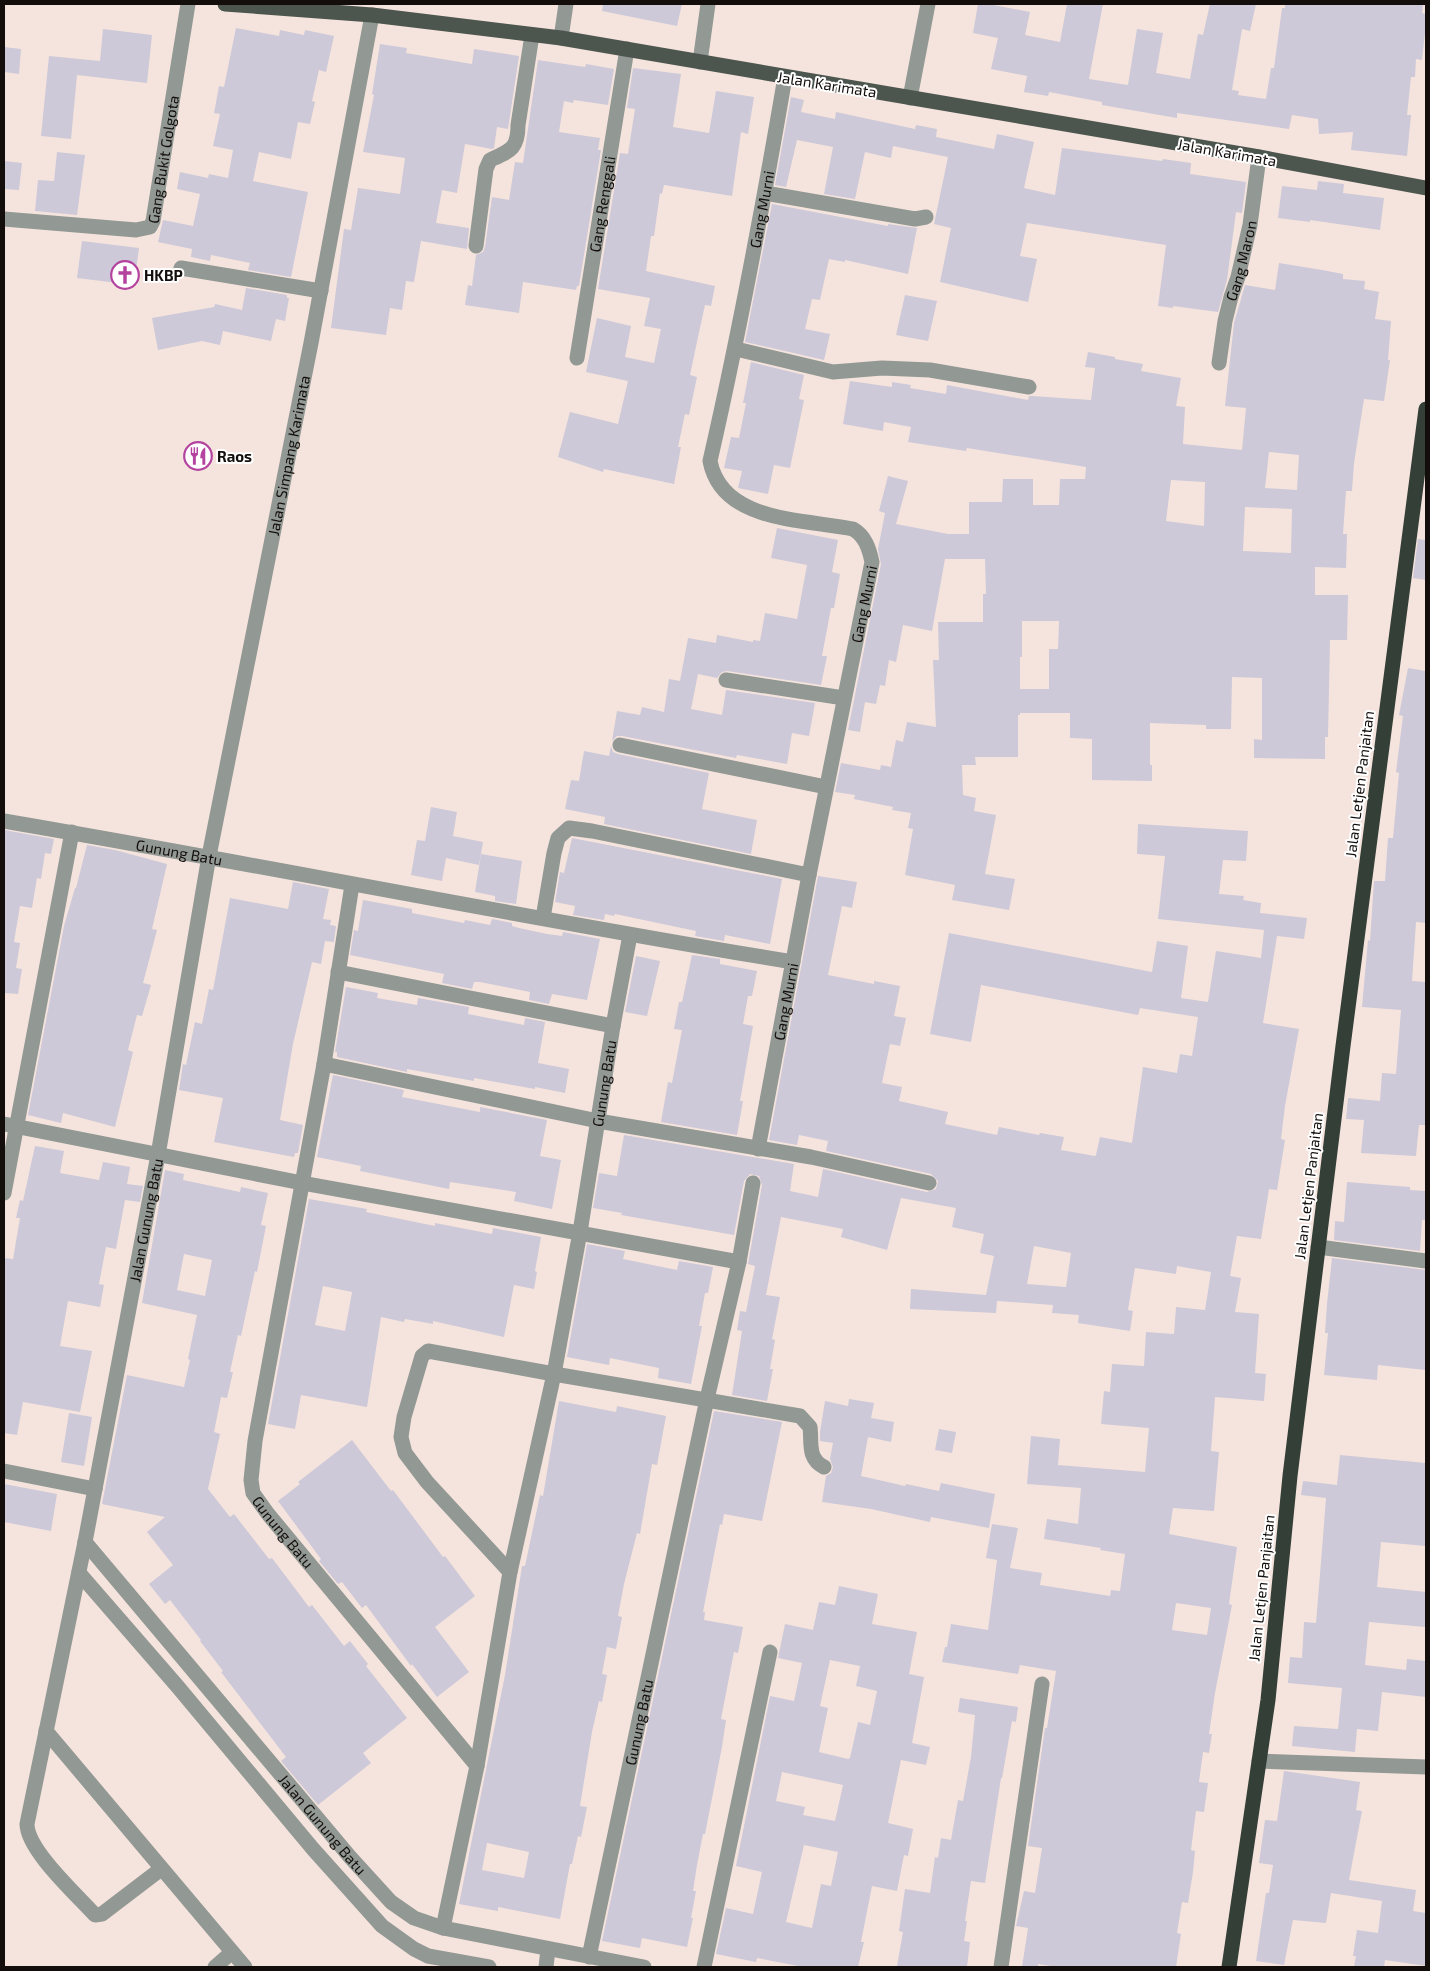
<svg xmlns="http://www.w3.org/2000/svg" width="1430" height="1971" font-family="'Exo 2',sans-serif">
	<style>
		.building { fill: #cdc9d8; fill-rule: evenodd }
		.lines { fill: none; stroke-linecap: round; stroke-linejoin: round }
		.minor { stroke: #929893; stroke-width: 15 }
		.major { stroke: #4c564e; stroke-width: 15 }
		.highway { stroke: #343f37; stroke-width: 15 }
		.labels { text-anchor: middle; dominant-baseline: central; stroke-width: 4; stroke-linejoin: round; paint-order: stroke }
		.street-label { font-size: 15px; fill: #130e0c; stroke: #fff }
		.poi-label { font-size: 15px; font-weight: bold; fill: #130e0c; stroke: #fff; text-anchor: start }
	</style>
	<rect width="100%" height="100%" fill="#f5e4dd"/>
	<g class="building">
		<polygon points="603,4 682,4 677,26 602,11"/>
		<polygon points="978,4 988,4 1030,12 1025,35 1060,42 1067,4 1103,4 1089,79 1128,85 1137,29 1163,33 1156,73 1190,79 1198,34 1203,35 1210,4 1256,4 1250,31 1242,29 1232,90 1239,91 1238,95 1266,99 1271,68 1274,68 1282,8 1285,8 1285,4 1423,4 1422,13 1426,14 1426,24 1422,60 1416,59 1415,77 1411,77 1407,115 1411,115 1407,156 1351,150 1353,132 1319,134 1318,119 1292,115 1289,129 1177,113 1177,118 1102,105 1102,102 1049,92 1048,96 1024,92 1027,76 991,69 998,38 973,33"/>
		<polygon points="236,28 279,36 280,30 304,35 305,30 334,36 326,72 319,70 312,101 315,102 310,124 298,122 291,159 259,152 253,181 308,192 291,277 248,270 250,263 211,255 210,261 191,257 192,249 158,242 163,220 193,226 200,194 177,189 180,172 208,178 209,174 228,178 233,150 213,146 220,114 214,113 219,86 224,87"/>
		<polygon points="103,29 152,35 147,83 77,75 71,139 41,136 49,56 100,61"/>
		<polygon points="380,44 407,48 406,53 472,64 474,49 519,56 508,129 497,127 494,148 492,149 465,144 457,193 442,190 436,223 469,228 467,249 421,241 414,282 406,281 402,310 390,308 386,335 331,328 344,229 351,230 358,188 400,194 405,158 363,152 374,95 372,94"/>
		<polygon points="4,47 21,49 19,74 4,72"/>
		<polygon points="538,60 585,67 586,64 614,69 608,105 574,100 573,103 564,101 559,132 600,138 598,150 601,150 579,286 577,286 576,290 523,282 519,313 465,305 468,285 472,286 476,255 483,252 485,247 492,197 509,200 515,162 523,163"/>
		<polygon points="633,68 681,74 673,127 709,133 716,91 754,97 748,134 741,132 732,196 664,185 662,194 660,193 654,236 651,236 646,271 715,286 711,306 705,305 698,337 690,375 697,377 689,415 685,414 678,447 681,447 674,484 604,469 603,472 558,457 570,412 618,424 628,381 586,372 597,318 631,326 625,357 654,363 661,329 644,326 650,298 598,289 620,153 628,154 635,109 627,108"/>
		<polygon points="791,97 804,100 801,112 835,119 836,112 915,129 916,125 937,129 936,137 994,149 997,134 1034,142 1024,188 1055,195 1062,148 1162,161 1163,159 1191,163 1190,174 1246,182 1242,213 1236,212 1227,280 1218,312 1173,306 1173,308 1158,306 1166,245 1027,223 1020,256 1037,259 1028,302 940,282 951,228 934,224 948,157 893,146 891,158 865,152 855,199 824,194 833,147 797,140 786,187 775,185"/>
		<polygon points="57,152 85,155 77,215 35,211 38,180 54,181"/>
		<polygon points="4,161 22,163 19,190 4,189"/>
		<polygon points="1318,181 1344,184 1343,193 1384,198 1380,230 1310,220 1310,222 1278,218 1282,186 1317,190"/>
		<polygon points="772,204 888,226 888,224 917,228 908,274 845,260 845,262 829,259 820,300 812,299 805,329 830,334 824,360 745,342"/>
		<polygon points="82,241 139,248 134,285 77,278"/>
		<path d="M1279,263L1322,270L1343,274V279L1365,281L1364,289L1379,292L1375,319L1391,321L1388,360H1390L1384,401L1364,399L1354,463L1352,491H1346L1343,534H1347L1346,568L1315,567V595H1348L1347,640H1330L1328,737H1325V759L1254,758V739L1262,740V678L1232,677L1231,729H1206V725L1150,723V765H1152V781L1092,780V739L1070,738V713H1020V715H1018V757H975L976,765H962L963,795L976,798L974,811L996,815L985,874L1015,879L1009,910L952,900L955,885L905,875L913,829L908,828L911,813L892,810L893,807L854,799L855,795L835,792L841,763L880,770L881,765L891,767L896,740L903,742L907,722L936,727L933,660H939L938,622H983V594H986L985,559H945L932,631L903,625L896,662L889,660L885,686L880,685L876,704L865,702L860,732L848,730L881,564L878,549L885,513L879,511L888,476L908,481L896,524L948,534H969V502H1002L1003,479H1033V505H1059L1060,479H1085L1086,467L967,448L966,451L908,442L911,427L884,422L883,431L843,424L850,381L892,387V382L911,385L910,388L946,394L947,385L1028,400L1029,396H1032L1091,400L1095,368L1085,367L1088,352L1115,357V359L1143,364L1141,371L1181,378L1176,406L1185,407L1183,444L1242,450L1246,408L1225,406L1234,323L1245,285L1275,290ZM1269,452L1299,455L1297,490L1265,488ZM1171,480L1205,482L1204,526L1166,521ZM1245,507L1292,509L1291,553L1243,551ZM1022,621H1059L1058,649H1049V689H1020V657H1022Z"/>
		<polygon points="246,288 287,295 287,298 289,298 285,321 276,319 271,341 223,331 220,345 202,341 158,350 152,318 214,307 215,304 242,310"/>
		<polygon points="905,295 937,301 928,341 896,335"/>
		<polygon points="751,362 804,375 799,399 804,400 790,468 774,465 768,494 738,488 742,471 724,468 731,437 739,438 746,403 743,403"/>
		<polygon points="777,528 838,540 832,572 840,574 834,608 831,608 822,656 827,656 821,685 727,671 722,672 717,678 698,674 691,709 722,715 726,690 815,703 809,736 792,733 787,764 737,755 736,758 622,736 617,736 612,741 617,711 640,715 642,707 664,712 669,679 680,681 688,638 716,643 717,635 753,642 753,640 760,641 765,613 797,619 807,565 771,558"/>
		<polygon points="1418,539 1426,540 1426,580 1413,578"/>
		<polygon points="1408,668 1426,671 1426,923 1416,922 1412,981 1426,982 1426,1125 1419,1125 1416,1156 1361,1153 1364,1120 1346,1119 1348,1098 1380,1101 1382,1073 1396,1074 1401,1010 1362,1007 1368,940 1370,941 1374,881 1385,881 1388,838 1393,838 1399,773 1396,772 1403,716 1399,715"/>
		<polygon points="611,746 613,752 618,754 709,773 702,809 757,820 751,854 604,824 605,817 565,809 571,780 579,781 584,751 609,756"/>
		<polygon points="431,807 457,812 453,836 483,842 479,865 446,858 442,881 411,875 417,840 425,841"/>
		<path d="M1138,824L1248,831L1246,861L1223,860L1219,894L1244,896L1243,900L1261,903L1260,913L1307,918L1304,939L1277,936L1263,1023L1299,1029L1285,1106L1281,1139L1285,1140L1277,1190L1269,1189L1261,1239L1237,1236L1230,1276L1241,1278L1235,1312L1259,1314L1255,1373L1266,1374L1264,1401L1215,1397L1211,1451L1219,1452L1214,1511L1173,1508L1169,1534L1237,1547L1229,1604L1232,1605L1215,1693L1209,1734H1212L1209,1753L1203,1752L1199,1782L1208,1783L1204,1812L1196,1811L1191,1850L1195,1851L1193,1872L1188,1903L1182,1902L1177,1933L1181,1934L1176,1967H1057L1038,1964V1967H1022L1028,1928L1016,1926L1024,1891L1035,1893L1042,1848L1028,1846L1045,1728H1047L1056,1671L1020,1665L1018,1674L942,1662L945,1647H947L951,1624L988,1630L997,1560L986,1558L992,1524L1018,1528L1010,1568L1042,1573L1040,1585L1110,1596L1111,1590L1120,1591L1125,1554L1100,1550L1101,1548L1044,1539L1047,1519L1078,1524L1081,1488L1027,1484L1031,1436L1060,1439L1058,1465L1145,1472L1149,1428L1101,1424L1104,1391L1110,1392L1112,1364L1144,1366L1146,1332L1174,1334L1176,1307L1205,1310L1211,1272L1177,1266L1176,1274L1135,1268L1128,1310L1133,1311L1130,1331L1078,1323L1079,1315L1052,1313L1053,1305L997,1301L996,1313L910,1309L911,1289L986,1295L994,1256L980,1253L984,1234L952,1227L956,1208L901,1198L887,1250L841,1237L843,1229L781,1217L766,1295L780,1297L772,1339L775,1340L770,1369H773L767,1401L732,1395L742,1331L737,1330L740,1311L746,1312L755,1266L748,1264L762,1185L759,1176L750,1174L744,1181L734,1235L621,1215L622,1213L593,1208L599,1173L617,1176L624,1135L794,1164L790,1191L818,1197L823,1169L927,1192L936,1189L938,1181L931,1174L826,1151L828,1141L799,1135L797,1145L769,1140L818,876L857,882L852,908L842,906L828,975L874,984V981L900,986L894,1016L906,1018L900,1046L890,1044L882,1083L902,1087L899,1101L948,1112L945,1124L997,1135L999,1127L1039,1135L1040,1133L1064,1137L1061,1150L1095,1156L1096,1155L1100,1137L1132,1143L1143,1067L1177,1073L1180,1054L1192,1056L1198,1017L1140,1008L1138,1015L981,985L971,1042L930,1034L949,933L1152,972L1157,941L1188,946L1181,998L1208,1002L1216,951L1261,958L1264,930L1158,919L1165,856L1137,854ZM1034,1246L1071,1253L1066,1287L1027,1284ZM1176,1603L1211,1608L1207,1635L1172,1630Z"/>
		<polygon points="4,830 54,839 51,854 45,853 41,879 37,878 32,908 20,906 14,942 20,943 16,968 22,969 18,994 4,993"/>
		<polygon points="572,838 782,879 770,944 725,935 724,941 695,936 696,931 615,914 614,916 605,914 604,920 573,915 575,906 555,902 560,872 564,873"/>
		<polygon points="87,845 115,850 167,864 152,929 157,930 143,983 151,985 142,1016 137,1015 128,1050 133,1052 115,1127 63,1113 61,1123 28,1115 64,926 75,888 76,888"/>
		<polygon points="481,854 522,861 516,904 495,901 495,896 475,892"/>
		<polygon points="293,882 329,889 323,919 331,920 330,925 336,926 334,942 325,941 321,964 312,962 293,1044 280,1120 303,1125 298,1153 295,1153 294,1157 214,1142 223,1098 179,1090 183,1064 186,1065 195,1022 202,1024 209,989 213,990 230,898 288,909"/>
		<polygon points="363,900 412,909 412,913 464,923 465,920 490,925 492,919 512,923 512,926 519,928 547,934 562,936 563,932 600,939 587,1000 552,994 549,1004 529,1000 530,992 480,982 474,982 472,989 442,983 444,974 350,955 354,930 358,931"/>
		<polygon points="692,955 720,959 720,964 757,971 752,996 748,996 743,1024 753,1026 740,1101 743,1101 737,1135 661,1122 668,1082 672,1083 682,1030 674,1029 679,1002 682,1002"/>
		<polygon points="636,956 660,961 647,1016 625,1012"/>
		<polygon points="346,987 378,993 377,998 417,1005 418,998 469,1007 468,1014 524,1025 525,1018 545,1022 538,1063 569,1069 565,1093 535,1087 535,1089 474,1078 474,1081 407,1069 407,1072 337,1057 337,1052 335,1052"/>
		<polygon points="333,1075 404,1090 402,1097 480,1112 480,1107 547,1120 540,1156 561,1160 552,1209 514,1201 516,1192 450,1182 449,1189 360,1171 361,1166 317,1157"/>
		<polygon points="35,1146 64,1151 60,1173 99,1180 103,1162 130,1167 127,1184 143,1186 140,1202 125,1200 116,1249 106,1247 99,1284 104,1285 100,1307 68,1301 60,1346 92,1351 80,1412 23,1402 17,1435 4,1433 4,1258 13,1259 20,1218 16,1218 20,1200 23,1201"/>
		<path d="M165,1170L184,1174L183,1180L240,1192L241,1187L268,1193L261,1225L266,1226L257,1272L255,1271L241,1336L238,1335L230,1372H233L227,1398L221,1397L214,1432L220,1434L208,1489L230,1517L234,1514L269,1559L272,1558L309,1607L312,1605L344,1646L350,1641L368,1664L366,1666L407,1718L363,1753L371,1763L318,1805L281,1761L286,1757L221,1672L223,1671L200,1641L201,1640L170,1600L165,1604L149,1584L173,1565L147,1532L165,1517L102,1504L127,1375L184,1387L190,1360L188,1359L197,1315L142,1303ZM184,1254L212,1260L205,1296L177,1290Z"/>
		<polygon points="1347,1182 1410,1187 1410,1190 1426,1191 1426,1220 1422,1220 1420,1251 1334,1240 1335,1221 1344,1222"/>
		<path d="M309,1199L367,1209L366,1212L435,1226V1223L492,1234L493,1228L541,1237L535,1271L537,1272L534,1289L514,1285L504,1337L433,1321V1324L405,1319L404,1322L381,1317L367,1407L301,1395L295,1429L268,1424ZM323,1286L352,1292L345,1331L315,1325Z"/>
		<polygon points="587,1244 625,1251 623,1259 677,1270 679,1261 713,1267 708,1293 705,1293 699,1326 702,1326 691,1384 658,1378 659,1368 610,1358 609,1365 567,1357"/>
		<polygon points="1332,1258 1426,1270 1426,1370 1378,1365 1377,1380 1324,1375 1328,1333 1325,1333 1327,1304"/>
		<polygon points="849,1399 874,1403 871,1418 894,1422 891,1442 868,1437 861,1476 905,1486 906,1484 939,1491 941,1483 995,1494 989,1528 931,1517 930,1522 871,1509 822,1502 826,1476 831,1473 833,1467 830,1459 833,1443 820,1441 820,1432 825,1401 848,1406"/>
		<path d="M559,1401L616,1412L617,1406L666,1416L657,1465L652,1464L640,1534L637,1533L624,1584L618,1616L622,1617L616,1649L607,1647L602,1674L607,1675L602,1702L599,1701L592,1732L580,1806L587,1807L581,1837L578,1836L572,1864H570L560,1919L498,1907V1911L459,1904L505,1675L522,1566H525L540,1495L543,1496ZM487,1843L529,1852L524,1878L482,1870Z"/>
		<polygon points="714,1411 782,1422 762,1521 724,1514 722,1525 720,1524 703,1612 705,1612 704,1620 743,1627 738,1653 734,1652 721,1719 726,1720 722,1747 705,1834 703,1834 697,1865 693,1891 696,1891 691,1918 693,1918 687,1947 642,1938 640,1948 602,1941"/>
		<polygon points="69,1413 92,1417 84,1466 61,1462"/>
		<polygon points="939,1429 956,1432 952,1453 935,1450"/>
		<polygon points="352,1440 391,1491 393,1490 443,1557 445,1556 475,1596 435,1627 469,1672 437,1697 412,1664 411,1666 366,1605 362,1608 342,1582 338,1584 319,1561 321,1559 278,1501 300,1484 298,1482"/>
		<polygon points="1340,1455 1426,1463 1426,1546 1381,1542 1377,1587 1426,1592 1425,1627 1369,1622 1365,1665 1406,1670 1407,1659 1426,1661 1426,1697 1382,1692 1378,1731 1357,1729 1355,1752 1292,1746 1294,1726 1338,1729 1342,1688 1288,1683 1290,1657 1302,1658 1304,1622 1316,1623 1323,1537 1326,1498 1301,1495 1303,1481 1337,1485"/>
		<polygon points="4,1484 57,1494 51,1531 4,1522"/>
		<path d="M839,1586L878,1594L872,1624L917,1632L909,1674L924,1677L912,1743L930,1747L926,1765L901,1760L888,1823L913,1829L908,1856L904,1855L897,1891L872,1886L861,1942H864L858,1967H803L757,1958L756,1962L716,1954L726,1908L753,1914L762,1872L736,1866L770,1696L794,1701L802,1663L778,1658L785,1624L813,1630L819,1602L835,1605ZM830,1660L860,1666L856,1686L877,1691L870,1725L858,1722L850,1758L848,1759L819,1752L828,1708L820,1706ZM782,1772L843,1785L835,1821L803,1815L805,1807L776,1801ZM804,1845L838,1852L831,1886L821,1884L812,1928L786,1922Z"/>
		<polygon points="960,1698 1018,1707 1016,1722 1012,1721 1002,1778 1001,1778 985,1883 971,1881 965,1921 967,1921 964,1941 970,1942 967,1967 897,1966 903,1932 899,1931 905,1889 930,1893 935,1857 938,1858 941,1838 951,1840 958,1800 963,1801 971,1757 975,1715 958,1712"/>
		<polygon points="1284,1771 1360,1782 1356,1810 1362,1811 1349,1880 1416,1890 1413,1911 1426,1913 1426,1966 1385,1960 1384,1967 1354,1967 1356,1956 1353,1956 1357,1930 1378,1933 1382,1901 1331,1893 1326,1923 1293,1920 1284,1965 1256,1961 1266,1893 1269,1893 1273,1865 1259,1863 1265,1820 1277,1821"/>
	</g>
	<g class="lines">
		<g class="minor">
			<polyline points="561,38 566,4"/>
			<polyline points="700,62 708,4"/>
			<polyline points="910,98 928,4"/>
			<polyline points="765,193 915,219 926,217"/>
			<path id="s1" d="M4,219L136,230L150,227L153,221L188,4"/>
			<path d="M476,246L486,169L490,160C510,151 518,149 518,125L532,35"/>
			<polyline points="181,268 321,291"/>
			<polyline points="736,349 833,372 882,368 930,370 1029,387"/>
			<path id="s2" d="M577,358L627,49"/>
			<path id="s3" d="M1219,363L1225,321L1231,297L1238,277L1250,225L1259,157"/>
			<polyline points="726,680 844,698"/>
			<polyline points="620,745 826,787"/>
			<path id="s4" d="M4,821C267,866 529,919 793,962"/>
			<path id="s5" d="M352,885L324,1064L255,1441L251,1480L253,1493L268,1514L477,1766"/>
			<polyline points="543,918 554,853 558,838 569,828 592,831 809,875"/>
			<polyline points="338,972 613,1026"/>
			<polyline points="324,1064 598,1121 811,1157 929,1183"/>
			<polyline points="4,1124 302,1183 739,1262"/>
			<path id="s6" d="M758,1149L809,875L872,562C869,548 865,536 853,529C805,519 722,523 710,461C739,334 763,206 785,77"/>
			<polyline points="4,1193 72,832"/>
			<polyline points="1318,1247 1426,1261"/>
			<polyline points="4,1471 95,1489"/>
			<path id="s7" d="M85,1542L350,1857L391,1902L414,1918L443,1928L644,1967"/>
			<path d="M510,1572L427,1482L405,1453L401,1437L404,1417L422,1356L428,1351L554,1374L800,1416L810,1427C812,1443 807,1458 824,1467"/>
			<polyline points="79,1573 178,1687 313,1849 382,1926 414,1949 428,1956 489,1967"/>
			<polyline points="46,1731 245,1967"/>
			<polyline points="1259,1761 1426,1767"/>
			<path id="s8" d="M161,1869L102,1914L95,1915C77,1895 27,1850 27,1824L85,1542L158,1155L209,856L311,343L372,15"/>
			<path id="s9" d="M443,1928L477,1766L510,1572L554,1374L580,1232L613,1026L630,935"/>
			<path id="s10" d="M589,1957L707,1399L739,1262L753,1183"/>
			<polyline points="215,1967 232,1952"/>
			<polyline points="546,1967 548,1949"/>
			<polyline points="704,1967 770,1652"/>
			<polyline points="1001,1967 1042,1684"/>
		</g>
		<polyline class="major" points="225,4 372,15 561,38 1259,157 1426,188"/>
		<polyline class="highway" points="1229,1967 1268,1700 1290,1476 1343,1046 1426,409"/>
	</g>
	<defs>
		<symbol id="church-ring" viewBox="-11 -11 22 22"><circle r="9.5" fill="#fff" stroke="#b4439f" stroke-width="1.5"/><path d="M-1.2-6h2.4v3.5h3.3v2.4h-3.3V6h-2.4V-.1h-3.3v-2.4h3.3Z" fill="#b4439f"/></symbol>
		<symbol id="restaurant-ring" viewBox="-11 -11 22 22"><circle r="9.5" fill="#fff" stroke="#b4439f" stroke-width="1.5"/><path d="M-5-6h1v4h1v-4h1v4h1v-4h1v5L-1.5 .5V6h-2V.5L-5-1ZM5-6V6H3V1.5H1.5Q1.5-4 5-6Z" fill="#b4439f"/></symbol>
	</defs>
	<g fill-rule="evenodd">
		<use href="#church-ring" x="109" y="259" width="32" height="32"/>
		<use href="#restaurant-ring" x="182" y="440" width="32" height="32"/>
	</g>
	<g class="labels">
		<g class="street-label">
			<text transform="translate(827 84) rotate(9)">Jalan Karimata</text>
			<text transform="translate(1227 152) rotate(10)">Jalan Karimata</text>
			<text stroke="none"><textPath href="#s1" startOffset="216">Gang Bukit Golgota</textPath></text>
			<text stroke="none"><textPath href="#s2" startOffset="156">Gang Renggali</textPath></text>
			<text stroke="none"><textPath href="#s6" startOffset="1064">Gang Murni</textPath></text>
			<text stroke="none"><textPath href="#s3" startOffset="105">Gang Maron</textPath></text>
			<text stroke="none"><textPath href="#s8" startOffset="1590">Jalan Simpang Karimata</textPath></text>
			<text stroke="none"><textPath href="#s6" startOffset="555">Gang Murni</textPath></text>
			<text transform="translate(1359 784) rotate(-83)">Jalan Letjen Panjaitan</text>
			<text stroke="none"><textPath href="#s4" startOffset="178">Gunung Batu</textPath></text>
			<text stroke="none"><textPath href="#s6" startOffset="150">Gang Murni</textPath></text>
			<text stroke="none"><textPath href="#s9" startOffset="860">Gunung Batu</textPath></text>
			<text transform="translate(1308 1186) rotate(-83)">Jalan Letjen Panjaitan</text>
			<text stroke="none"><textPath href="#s8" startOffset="812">Jalan Gunung Batu</textPath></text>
			<text stroke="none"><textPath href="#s5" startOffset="666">Gunung Batu</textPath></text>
			<text transform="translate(1261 1588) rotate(-84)">Jalan Letjen Panjaitan</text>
			<text stroke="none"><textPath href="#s10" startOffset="240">Gunung Batu</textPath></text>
			<text stroke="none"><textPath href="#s7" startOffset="369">Jalan Gunung Batu</textPath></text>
		</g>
		<g class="poi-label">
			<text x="144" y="275">HKBP</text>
			<text x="217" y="456">Raos</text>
		</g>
	</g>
	<rect width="1430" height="1971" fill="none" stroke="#130e0c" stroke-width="10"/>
</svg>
